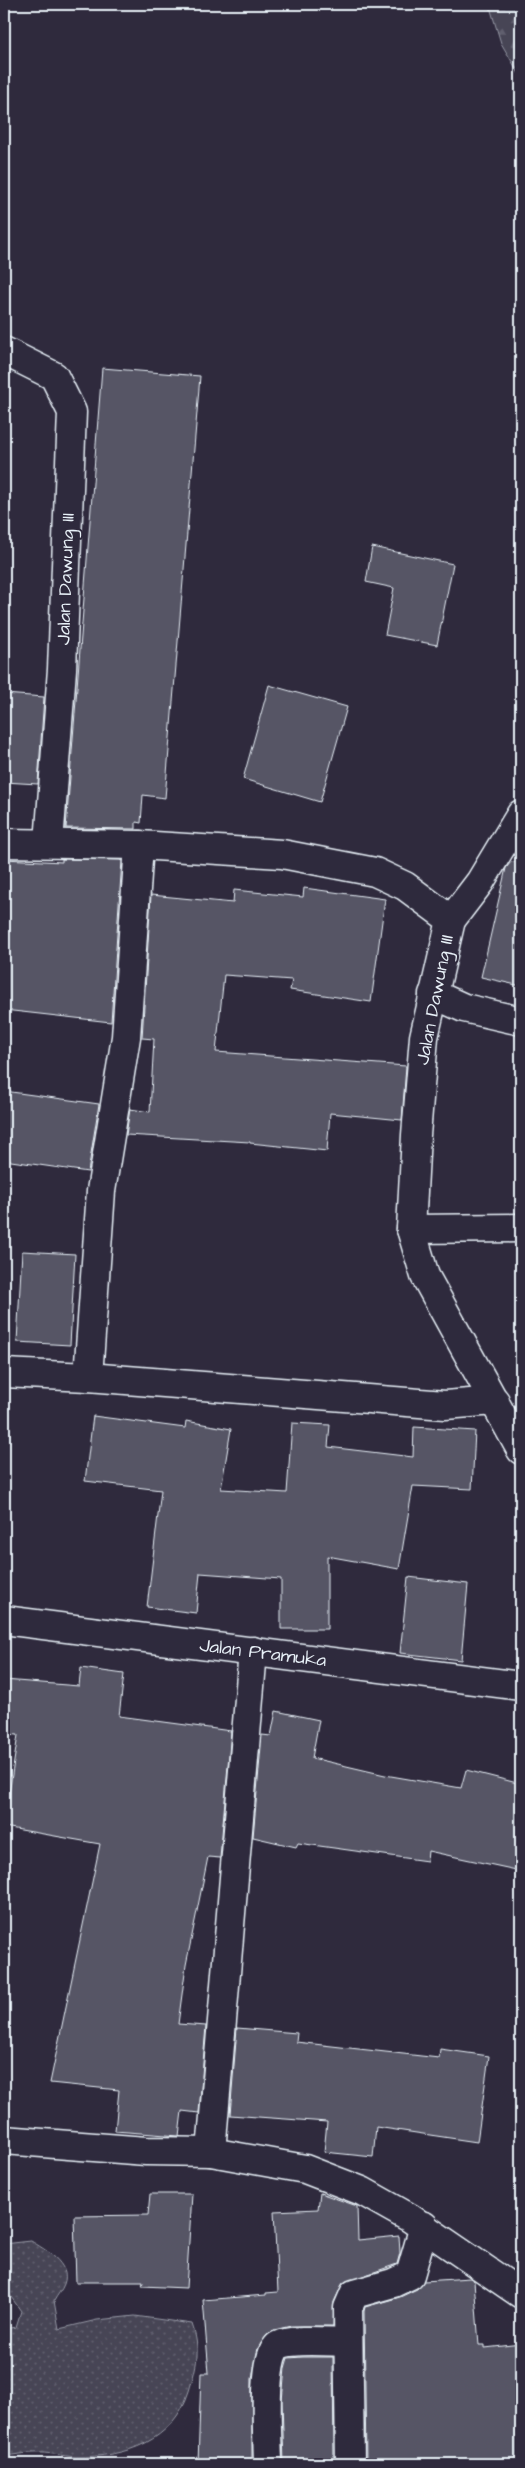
<svg xmlns="http://www.w3.org/2000/svg" width="525" height="2468" font-family="'Architects Daughter',sans-serif">
	<style>
		.grass { fill: url(#grass-dots); stroke: #979aa6 }
		.forest { fill: url(#forest-firs); stroke: #979aa6 }
		.building { fill: #575565; stroke: #e8f1f8 }
		.lines { fill: none; stroke-linecap: round; stroke-linejoin: round }
		.street-casing { stroke: #e8f1f8; stroke-width: 31 }
		.secondary-casing { stroke: #e8f1f8; stroke-width: 31 }
		.street { stroke: #2f2a3d; stroke-width: 28 }
		.secondary { stroke: #2f2a3d; stroke-width: 28 }
		.labels { text-anchor: middle; dominant-baseline: central; stroke-width: 4; stroke-linejoin: round; paint-order: stroke }
		.street-label { font-size: 19px; fill: #e8f1f8; stroke: #2f2a3d }
	</style>
	<defs>
		<pattern id="grass-dots" width="8" height="8" patternUnits="userSpaceOnUse" patternTransform="scale(1.25)"><rect width="8" height="8" fill="#464455"/><path d="M2 2h.1M6 6h.1" fill="none" stroke="#615f6e" stroke-width="1.8" stroke-linecap="round"/></pattern>
		<pattern id="forest-firs" width="22" height="20" patternUnits="userSpaceOnUse" patternTransform="scale(1.25)"><rect width="22" height="20" fill="#464455"/><path d="M5 1l3.5 6h-7zM16 11l3.5 6h-7z" fill="#615f6e"/></pattern>
	</defs>
	<rect width="100%" height="100%" fill="#2f2a3d"/>
	<filter id="ink" filterUnits="userSpaceOnUse"><feTurbulence type="fractalNoise" baseFrequency=".02" numOctaves="2"/><feDisplacementMap in="SourceGraphic" scale="10" xChannelSelector="R" yChannelSelector="G"/><feConvolveMatrix kernelMatrix="1 2 1 2 8 2 1 2 1" color-interpolation-filters="sRGB"/></filter>
	<g filter="url(#ink)">
		<path class="grass" d="M31,2241C44,2249 72,2264 64,2284C62,2290 57,2295 54,2301L59,2329L97,2320L135,2316L192,2324C201,2351 197,2364 189,2391C173,2442 126,2457 76,2457C62,2456 48,2452 34,2453C24,2453 14,2455 4,2456V2329L16,2327L21,2311L4,2287V2244Z"/>
		<polygon class="forest" points="491,4 521,4 521,77 501,43 490,7"/>
		<g class="building">
			<polygon points="102,368 200,376 165,798 143,795 141,823 136,822 136,829 66,828"/>
			<polygon points="372,547 453,564 437,645 385,635 394,588 366,582"/>
			<polygon points="269,685 347,707 320,802 243,779"/>
			<polygon points="4,694 44,697 38,784 4,782"/>
			<polygon points="4,859 62,862 62,859 122,860 111,1022 4,1010"/>
			<polygon points="511,862 521,863 521,986 481,977 506,868"/>
			<polygon points="304,888 385,899 371,1002 290,990 292,980 224,975 216,1052 406,1066 402,1120 330,1113 327,1151 250,1143 250,1142 126,1135 130,1109 150,1112 154,1039 142,1038 151,895 233,903 234,890 303,897"/>
			<polygon points="4,1091 99,1104 88,1172 4,1160"/>
			<polygon points="22,1251 75,1254 70,1345 17,1342"/>
			<polygon points="93,1416 185,1428 186,1421 231,1429 221,1489 287,1493 292,1423 330,1425 328,1447 413,1457 414,1427 475,1431 472,1489 413,1486 399,1569 327,1556 327,1629 281,1629 281,1579 200,1573 196,1613 147,1607 161,1490 85,1481"/>
			<polygon points="408,1577 468,1584 461,1660 400,1653"/>
			<polygon points="81,1668 124,1674 119,1716 231,1731 220,1858 208,1857 186,1965 178,2024 206,2026 199,2113 182,2111 179,2136 115,2131 119,2090 50,2083 100,1844 4,1827 18,1735 4,1734 4,1680 79,1686"/>
			<polygon points="276,1711 319,1720 312,1758 385,1775 461,1788 466,1770 521,1784 521,1871 428,1851 427,1861 298,1843 296,1847 253,1837 262,1735 271,1736"/>
			<polygon points="237,2028 297,2033 296,2042 439,2058 440,2049 489,2056 477,2142 376,2127 373,2157 324,2152 327,2122 230,2115"/>
			<polygon points="320,2193 357,2206 358,2240 399,2236 400,2253 397,2264 343,2283 334,2302 333,2326 291,2326 274,2330 267,2335 258,2348 252,2379 252,2464 198,2464 201,2373 209,2373 203,2300 266,2295 266,2293 278,2292 274,2211 318,2209"/>
			<polygon points="150,2194 192,2194 186,2288 142,2286 143,2282 76,2282 74,2216 148,2215"/>
			<polygon points="470,2278 474,2281 479,2345 485,2345 485,2348 521,2344 521,2464 366,2464 364,2311 365,2307 400,2297 417,2289 424,2281"/>
			<polygon points="303,2357 333,2357 334,2464 284,2464 282,2401 285,2368 288,2358"/>
		</g>
		<g class="lines">
			<defs>
				<g id="street">
					<polyline points="4,351 54,376 72,412 62,669 49,843"/>
					<polyline points="4,843 139,845 282,854 375,872 405,886 451,920 424,1037 416,1135 411,1229 425,1276 521,1450"/>
					<polyline points="451,920 480,882 521,814"/>
					<polyline points="433,994 464,1008 521,1021"/>
					<polyline points="411,1229 521,1228"/>
					<polyline points="4,1373 88,1377 445,1405 495,1401"/>
					<polyline points="88,1377 101,1191 126,1037 139,845"/>
					<polyline points="4,2140 146,2151 211,2152 305,2169 362,2191 410,2218 521,2294"/>
					<polyline points="211,2152 253,1651"/>
					<path d="M268,2464C268,2444 261,2354 279,2345C293,2338 331,2342 348,2342"/>
					<polyline points="350,2464 348,2308 354,2294 393,2283 410,2275 424,2226"/>
				</g>
				<polyline id="secondary" points="4,1620 521,1686"/>
			</defs>
			<use href="#street" class="street-casing"/>
			<use href="#secondary" class="secondary-casing"/>
			<use href="#street" class="street"/>
			<use href="#secondary" class="secondary"/>
		</g>
	</g>
	<g class="labels">
		<g class="street-label">
			<text transform="translate(66 579) rotate(-88)">Jalan Dawung III</text>
			<text transform="translate(435 1000) rotate(-79)">Jalan Dawung III</text>
			<text transform="translate(263 1653) rotate(7)">Jalan Pramuka</text>
		</g>
	</g>
	<rect width="525" height="2468" fill="none" stroke="#2f2a3d" stroke-width="20"/>
	<rect x="10" y="10" width="505" height="2448" fill="none" stroke="#e8f1f8" stroke-width="2" filter="url(#ink)"/>
</svg>
